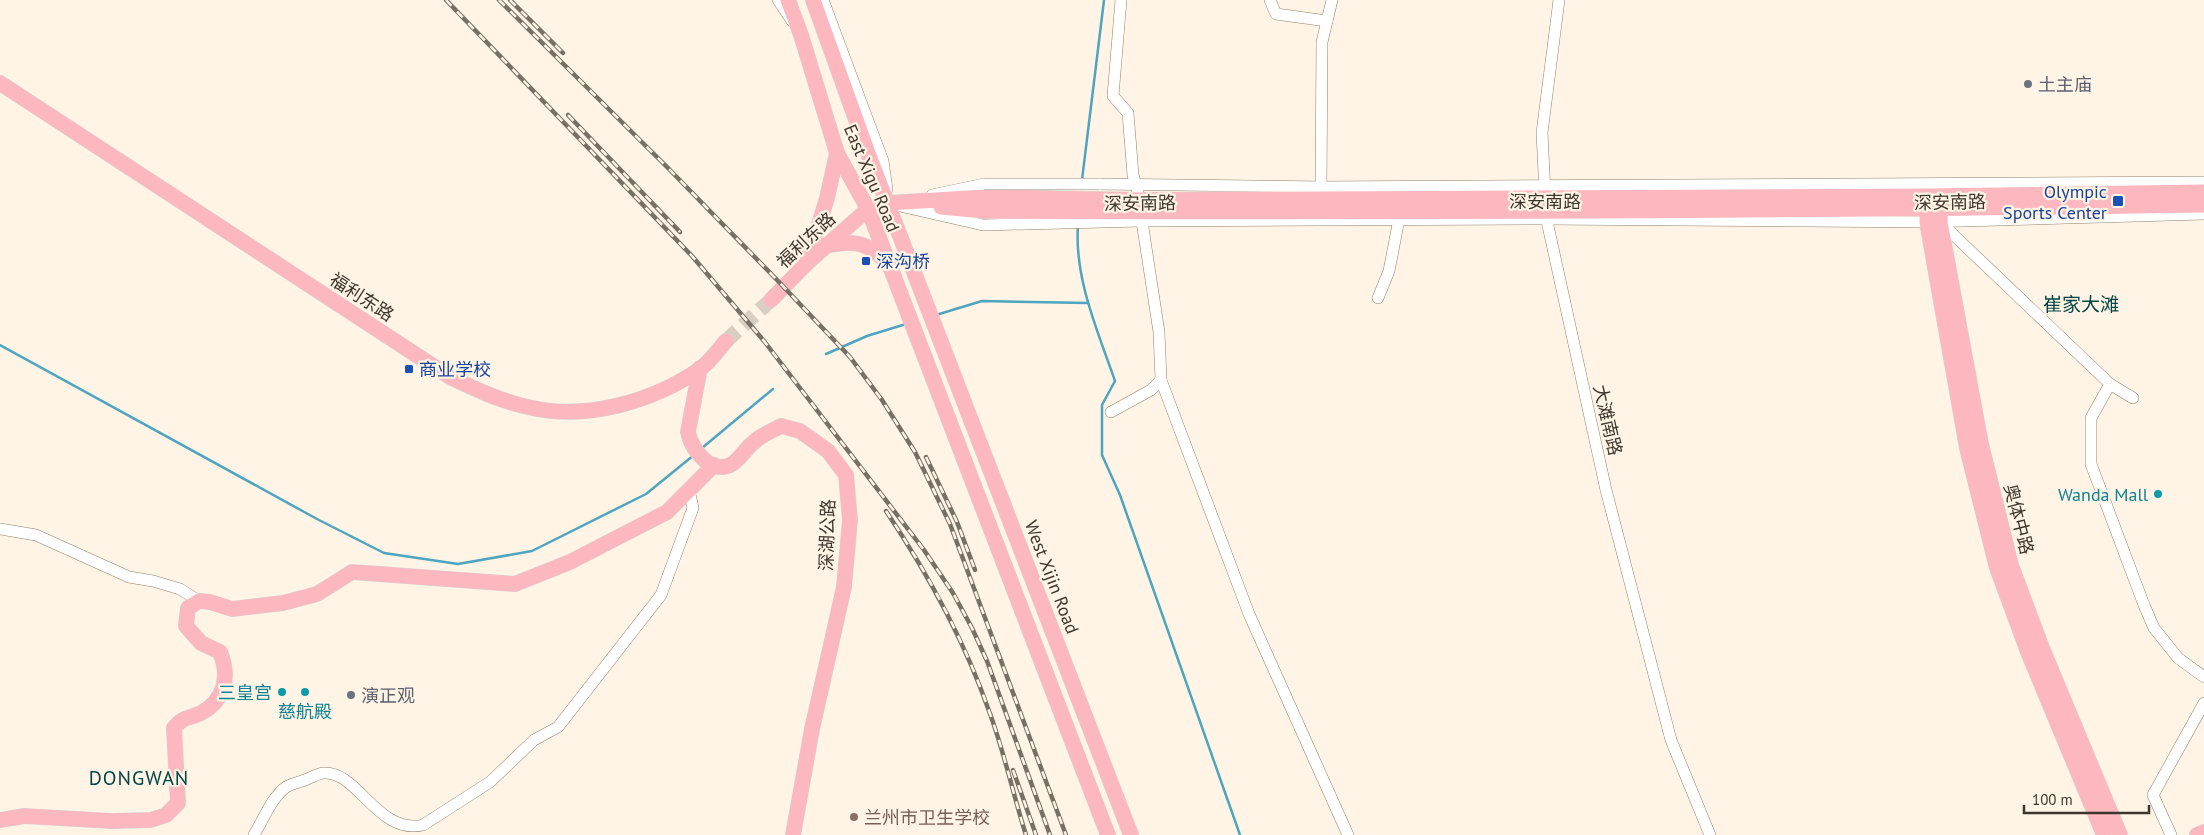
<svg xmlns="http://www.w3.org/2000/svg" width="2204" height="835" font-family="'PT Sans','Noto Sans SC',sans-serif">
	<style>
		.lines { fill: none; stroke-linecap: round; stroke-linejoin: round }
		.stream { stroke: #4ea5c0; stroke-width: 2.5 }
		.major-tunnel { stroke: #d8cec1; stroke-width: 15; stroke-dasharray: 15 8; stroke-linecap: butt }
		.minor-casing { stroke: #90816b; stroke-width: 12 }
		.major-casing { stroke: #d8d7d5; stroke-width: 16 }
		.minor { stroke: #fff; stroke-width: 11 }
		.major { stroke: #fcb7bf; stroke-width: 15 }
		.rail-casing { stroke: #777064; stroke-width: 4.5 }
		.rail { stroke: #fff4e6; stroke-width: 2.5; stroke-dasharray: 8; stroke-linecap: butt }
		.minor-bridge-casing { stroke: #90816b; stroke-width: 12; stroke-linecap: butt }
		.minor-bridge { stroke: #fff; stroke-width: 11 }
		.worship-dot { fill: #6b7280; stroke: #fff4e6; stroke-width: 2 }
		.transit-dot { fill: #1a4fb4; stroke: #fff4e6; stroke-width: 2 }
		.culture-dot { fill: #0f9aa8; stroke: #fff4e6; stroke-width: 2 }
		.education-dot { fill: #8d6e63; stroke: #fff4e6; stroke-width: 2 }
		.labels { text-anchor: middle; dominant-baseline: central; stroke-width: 4.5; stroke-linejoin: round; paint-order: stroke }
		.worship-label { font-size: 18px; fill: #5b616d; stroke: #fff4e6; text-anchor: start }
		.street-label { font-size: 18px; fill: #3c362c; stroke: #fff4e6 }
		.transit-label { font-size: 18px; fill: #164399; stroke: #fff4e6; text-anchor: start }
		.culture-label { font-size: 18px; fill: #0d838f; stroke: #fff4e6; text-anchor: end }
		.education-label { font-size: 18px; fill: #785e54; stroke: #fff4e6; text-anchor: start }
		.neighbourhood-label { font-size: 19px; fill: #014544; stroke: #fff4e6 }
		.quarter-label { font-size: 20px; letter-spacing: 1px; fill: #014544; stroke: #fff4e6 }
	</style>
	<rect width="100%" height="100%" fill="#fff4e6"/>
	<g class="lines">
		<g class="stream">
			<polyline points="1082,180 1104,0"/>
			<path d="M1078,225C1074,278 1098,332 1115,381L1102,405V455L1120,495L1240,835"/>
			<polyline points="936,315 982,301 1088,303"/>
			<polyline points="0,345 317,519 384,553 458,564 532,551 646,494 694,455"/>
			<polyline points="826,354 867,336 906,324"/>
			<polyline points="702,448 773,389"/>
		</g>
		<polyline class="major-tunnel" points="726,341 771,300"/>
		<defs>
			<g id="minor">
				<polyline points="778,0 792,21"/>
				<polyline points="823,0 883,161 887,189"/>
				<polyline points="1121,0 1113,96 1128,113 1133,175 1138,192"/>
				<polyline points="1270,0 1276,14 1327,21"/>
				<polyline points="1099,184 1321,187 2204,182"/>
				<polyline points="1321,187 1322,42 1332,0"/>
				<polyline points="1545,193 1542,133 1559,0"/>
				<polyline points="932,195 984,184"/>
				<polyline points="900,206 983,225 1141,221 1546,219 1927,222 2204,214"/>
				<polyline points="1545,212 1606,490 1671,740 1710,835"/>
				<polyline points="1141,215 1159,332 1161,380 1249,614 1348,835"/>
				<polyline points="1940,222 2110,384 2133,398"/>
				<polyline points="1378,298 1389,271 1400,214"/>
				<polyline points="2110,384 2091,418 2091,464 2144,605 2154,628 2178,658 2204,677"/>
				<polyline points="1111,412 1151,390 1161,380"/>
				<polyline points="0,529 36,535 129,577 153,581 180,589 199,601"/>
				<path d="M254,835C263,820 272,797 286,787C291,784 299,782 305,780C310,778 317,774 323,773C358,770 377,835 423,825L490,782L534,740L558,727L661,595L693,508L689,490"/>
				<polyline points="2171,835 2153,795 2204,703"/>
			</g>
			<g id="major">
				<polyline points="788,0 801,35 837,153 868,209 1108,835"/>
				<polyline points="813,0 868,153 1131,835"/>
				<path d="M0,83L450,377C475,389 500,401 528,407C585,421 652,402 700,369C710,362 718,350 726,341"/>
				<polyline points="1927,200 1927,222 1967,448 1997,568 2028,652 2104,835"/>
				<polyline points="1941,200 1940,222 1981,444 2011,565 2042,648 2120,835"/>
				<path d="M941,207L984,211C1390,213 1797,211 2204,205"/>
				<path d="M830,245C855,240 869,243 886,262"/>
				<polyline points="807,263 827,198 837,153"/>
				<polyline points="771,300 807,263 868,209 888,203 984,197 1139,200 1927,196 2204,192"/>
				<path d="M700,368L688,432C691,450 712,476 732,464C740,459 746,448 754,442C761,435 772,431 781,426L800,431L828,451L846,475L850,520L844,587L812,729L793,835"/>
				<path d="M0,820L24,816L112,821L151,820L166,815L178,803L174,728C183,716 189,719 201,713C225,700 230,676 220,652L201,643L186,626L188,608L199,601L210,602L232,609L283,603L317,594L352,572L515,584L570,562L667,512L714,465"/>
				<polyline points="2197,835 2204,832"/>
			</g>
		</defs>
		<use href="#minor" class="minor-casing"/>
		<use href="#major" class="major-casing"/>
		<use href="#minor" class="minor"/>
		<use href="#major" class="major"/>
		<defs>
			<g id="rail">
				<polyline points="446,0 692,256 764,341 924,550 953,593 972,628 987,661 1050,835"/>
				<polyline points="499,0 668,168 779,282 850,357 882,400 915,452 950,524 1066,835"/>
				<polyline points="510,0 563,53"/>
				<polyline points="568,115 680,232"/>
				<polyline points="926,457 957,522 975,570"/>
				<path d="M886,511C928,574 964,639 989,711C1004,751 1013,794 1026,835"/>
				<polyline points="1013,770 1036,835"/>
			</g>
		</defs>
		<use href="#rail" class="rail-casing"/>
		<use href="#rail" class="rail"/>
		<defs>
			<polyline id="minor-bridge" points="984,184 1099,184"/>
		</defs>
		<use href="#minor-bridge" class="minor-bridge-casing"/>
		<use href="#minor-bridge" class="minor-bridge"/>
	</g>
	<g class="worship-dot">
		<circle cx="2028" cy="84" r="5"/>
		<circle cx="351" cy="695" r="5"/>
	</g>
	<g class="transit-dot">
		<rect x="2112" y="195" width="12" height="12" rx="2.5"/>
		<rect x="861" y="256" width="10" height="10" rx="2.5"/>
		<rect x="404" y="364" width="10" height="10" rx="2.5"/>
	</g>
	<g class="culture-dot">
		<circle cx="2158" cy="494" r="5"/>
		<circle cx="282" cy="692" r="5"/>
		<circle cx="305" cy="692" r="5"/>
	</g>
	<circle class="education-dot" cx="854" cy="817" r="5"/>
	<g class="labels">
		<g class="worship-label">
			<text x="2038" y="84">土主庙</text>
			<text x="361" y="695">演正观</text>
		</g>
		<g class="street-label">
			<text transform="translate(872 178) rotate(67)">East Xigu Road</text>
			<text x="1545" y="201">深安南路</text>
			<text transform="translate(1950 202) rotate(-1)">深安南路</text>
			<text transform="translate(1140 203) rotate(-1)">深安南路</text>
			<text transform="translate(806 240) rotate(-43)">福利东路</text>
			<text transform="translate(362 297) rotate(33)">福利东路</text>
			<text transform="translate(1608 420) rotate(77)">大滩南路</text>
			<text transform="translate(2019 519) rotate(76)">奥体中路</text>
			<text transform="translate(827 535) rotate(-88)">深湖公路</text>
			<text transform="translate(1052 577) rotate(69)">West Xijin Road</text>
		</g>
		<g class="transit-label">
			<text x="2107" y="191" text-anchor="end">Olympic<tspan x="2107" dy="21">Sports Center</tspan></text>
			<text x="876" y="261">深沟桥</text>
			<text x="419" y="369">商业学校</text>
		</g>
		<g class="culture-label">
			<text x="2148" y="494">Wanda Mall</text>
			<text x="272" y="692">三皇宫</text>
			<text x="305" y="711" text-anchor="middle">慈航殿</text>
		</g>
		<g class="education-label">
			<text x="864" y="817">兰州市卫生学校</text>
		</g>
		<g class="neighbourhood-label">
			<text x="2081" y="304">崔家大滩</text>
		</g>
		<g class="quarter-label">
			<text x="139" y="778">DONGWAN</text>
		</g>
	</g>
	<path d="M2024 805v8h125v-8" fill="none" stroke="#3c362c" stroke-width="2.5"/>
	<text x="2032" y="805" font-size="15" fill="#3c362c" stroke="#fff4e6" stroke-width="4" paint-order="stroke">100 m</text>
</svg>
